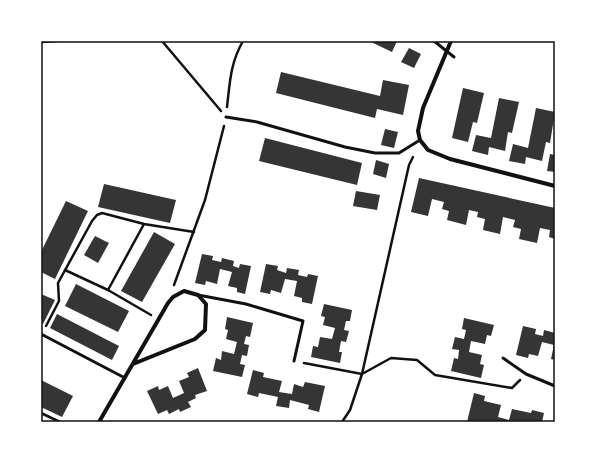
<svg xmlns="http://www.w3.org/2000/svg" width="596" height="463" font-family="Merriweather,serif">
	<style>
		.building { fill: #353535 }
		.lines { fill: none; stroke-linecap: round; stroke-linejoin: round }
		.path { stroke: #111; stroke-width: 2.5 }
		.service { stroke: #111; stroke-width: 3 }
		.minor { stroke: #111; stroke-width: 4 }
		.neatline { fill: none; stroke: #111; stroke-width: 1.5 }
	</style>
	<rect width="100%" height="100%" fill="#fff"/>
	<g class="building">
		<polygon points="369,41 397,41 392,52"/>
		<polygon points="409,48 421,54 414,68 401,62"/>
		<polygon points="281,72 380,96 383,80 409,85 403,115 377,109 375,118 276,93"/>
		<polygon points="463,88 484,93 477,123 473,122 468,142 452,138"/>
		<polygon points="499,98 519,102 512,133 508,132 505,151 489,147 488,155 472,151 476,135 491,138"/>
		<polygon points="536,108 555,112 550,143 546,142 542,161 526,157 525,164 509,161 513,144 528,148"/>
		<polygon points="385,129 398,132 394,148 381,145"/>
		<polygon points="265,138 362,163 357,185 259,161"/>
		<polygon points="550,154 555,155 555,172 547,171"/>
		<polygon points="376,160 389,164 386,178 373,174"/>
		<polygon points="419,178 555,208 555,239 549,237 550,230 540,228 537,243 519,239 521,229 513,227 515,220 503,217 500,234 483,230 485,219 477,217 478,212 469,210 466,225 447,220 449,211 442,209 444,202 432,199 428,216 411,212"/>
		<polygon points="104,184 176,200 170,223 98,207"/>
		<polygon points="356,191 380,195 377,210 353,206"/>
		<polygon points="66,201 88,211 55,279 41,272 41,252"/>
		<polygon points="154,232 175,244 142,302 121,291"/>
		<polygon points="95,236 109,243 98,263 84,255"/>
		<polygon points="202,254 213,256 212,260 221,262 222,258 234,261 233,266 239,268 240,264 251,266 245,294 237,292 237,288 228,286 232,272 220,269 217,284 206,281 205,285 195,283"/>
		<polygon points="266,264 278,266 277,270 286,273 287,268 299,270 298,275 307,277 308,274 318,276 312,304 302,302 302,298 294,296 297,281 285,279 281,293 271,290 270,294 260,292"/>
		<polygon points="76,284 129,311 118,332 65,306"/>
		<polygon points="41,294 55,300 43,324 41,323"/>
		<polygon points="324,304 352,310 350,321 346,321 344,330 349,331 346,342 341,341 339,352 342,352 340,363 311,357 313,346 318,347 320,337 332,339 335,328 323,325 325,317 321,316"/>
		<polygon points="57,314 119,346 112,360 50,328"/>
		<polygon points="227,317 253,323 250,337 246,336 244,344 249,345 247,356 242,355 240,364 245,365 242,377 213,371 216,358 221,360 222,351 234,354 237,342 226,339 228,330 225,329"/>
		<polygon points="464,318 494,325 491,336 487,335 485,344 471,341 469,352 482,355 480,364 484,365 481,378 451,371 454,358 458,359 459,350 452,349 455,337 464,339 466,330 462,329"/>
		<polygon points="523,326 536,329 535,334 543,336 544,330 555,333 555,360 551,359 554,345 542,342 538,356 529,354 528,358 516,355"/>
		<polygon points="198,368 207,391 195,395 196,398 188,402 191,407 180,412 179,409 169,414 167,410 158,414 147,391 158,386 159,390 168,386 173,398 184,393 179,381 189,377 187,373"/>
		<polygon points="253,370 264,373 263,377 282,381 279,392 292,394 294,384 303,387 305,382 325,386 319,412 308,409 309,405 290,400 289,408 276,406 278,397 259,393 258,397 247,394"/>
		<polygon points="41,380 73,396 62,417 41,407"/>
		<polygon points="474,393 485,396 484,401 501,405 498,417 509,420 512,409 531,413 532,410 544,413 542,422 467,422"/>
	</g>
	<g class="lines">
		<g class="path">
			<polyline points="162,41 221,111"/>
			<polyline points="41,42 57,41"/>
			<path d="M227,107C230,82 230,64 243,41"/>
			<polyline points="65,270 108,290 144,224"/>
			<polyline points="174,285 205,200 224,126"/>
			<polyline points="108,290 151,315"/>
			<polyline points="46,326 59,301 58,283 92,221 97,215 102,213 144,224 194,232"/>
			<polyline points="304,363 362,374 391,358 417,360 435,375 512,388 520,380"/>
			<polyline points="41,413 60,422"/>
			<polyline points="342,422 350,410 362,374 409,165 413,157"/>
		</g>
		<g class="service">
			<polyline points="434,41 454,57"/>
			<polyline points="226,117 257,122 345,147 375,153 399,153 420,140"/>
			<polyline points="198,295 246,304 303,321 294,361"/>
			<polyline points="41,334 125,378"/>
			<polyline points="503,358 526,374 555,386"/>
		</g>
		<g class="minor">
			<polyline points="451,41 423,108 418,131 420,140 428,150 450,159 555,186"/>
			<polyline points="99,422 168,303 173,297 184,291 198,295 206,304 205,330 195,339 133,364"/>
		</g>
	</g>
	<rect width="596" height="463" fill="none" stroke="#ffffff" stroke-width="84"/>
	<rect x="42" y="42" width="512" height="379" class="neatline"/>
</svg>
